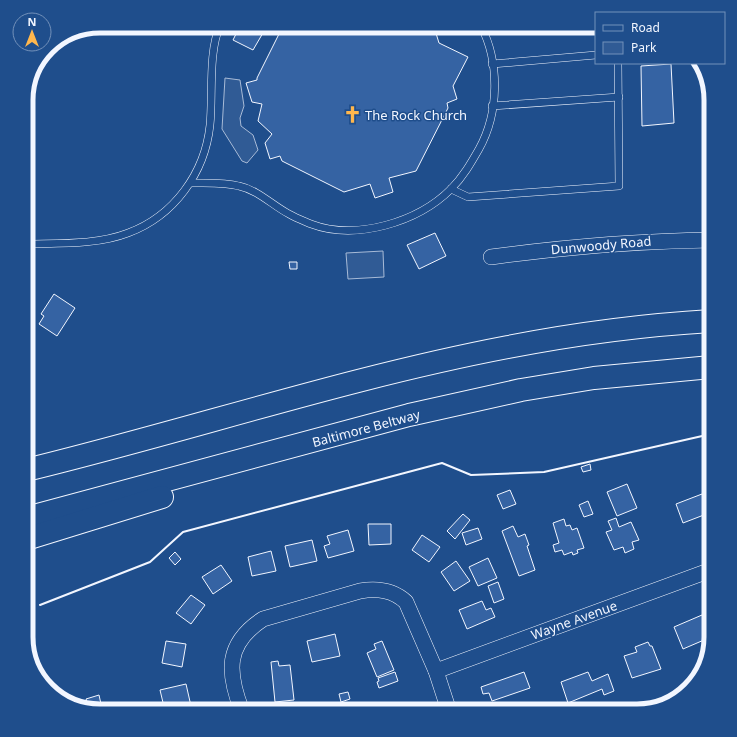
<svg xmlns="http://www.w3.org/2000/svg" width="737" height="737" font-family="'Noto Sans',sans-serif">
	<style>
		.green { fill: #305b95; stroke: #a8bbd7 }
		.building { fill: #3563a3; stroke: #f2f6ff }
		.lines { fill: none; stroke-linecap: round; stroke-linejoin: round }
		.service-casing { stroke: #f2f6ff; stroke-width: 8 }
		.minor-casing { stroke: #f2f6ff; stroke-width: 16 }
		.motorway-casing { stroke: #f2f6ff; stroke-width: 24 }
		.service { stroke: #1f4e8c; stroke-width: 7 }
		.minor { stroke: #1f4e8c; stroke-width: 15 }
		.motorway { stroke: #1f4e8c; stroke-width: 22 }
		.wall { stroke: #f2f6ff; stroke-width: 2 }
		.labels { text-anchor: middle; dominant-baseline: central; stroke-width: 3; stroke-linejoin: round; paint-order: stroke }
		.poi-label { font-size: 13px; fill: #f2f6ff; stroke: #1f4e8c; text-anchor: start }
		.street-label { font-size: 13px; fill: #f2f6ff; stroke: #1f4e8c }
		.rim { fill: none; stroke: #f2f6ff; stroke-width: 5 }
	</style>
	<rect width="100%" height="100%" fill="#1f4e8c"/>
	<g class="green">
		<polygon points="225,78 240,80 244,106 240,118 241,126 253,135 258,150 247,163 242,161 222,129"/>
		<polygon points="383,251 384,277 348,279 346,253"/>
	</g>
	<g class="building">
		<polygon points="240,26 267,26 253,50 233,40"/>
		<polygon points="283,26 423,26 425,33 435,30 439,43 468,57 453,86 457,99 447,103 448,108 416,171 389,178 393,192 375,198 370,184 344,192 282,161 280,156 270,159 265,143 272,134 258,121 262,104 252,102 246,83 257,80 257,78"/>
		<polygon points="671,64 674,123 642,126 641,66"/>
		<polygon points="435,233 446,256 419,269 407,245"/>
		<polygon points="289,262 297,262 297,269 290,269"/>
		<polygon points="54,294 75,308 57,336 39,324 44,316 41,314"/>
		<polygon points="590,464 591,470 583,472 581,467"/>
		<polygon points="627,484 637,508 617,516 607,492"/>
		<polygon points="510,490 516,504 503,509 497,495"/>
		<polygon points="702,494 709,513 683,523 676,504"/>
		<polygon points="588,501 593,514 584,517 579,505"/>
		<polygon points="463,514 470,520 455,539 447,531"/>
		<polygon points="616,518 619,527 631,522 639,540 632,542 634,549 625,553 623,547 614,550 606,532 612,530 608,521"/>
		<polygon points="564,519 566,526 570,525 572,530 577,528 584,548 577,550 578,553 573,555 572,552 564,555 562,550 555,552 553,545 559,543 553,523"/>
		<polygon points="368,524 391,524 391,544 369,545"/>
		<polygon points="513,526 518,537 525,534 529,545 527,546 535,570 519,576 502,531"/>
		<polygon points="478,528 482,539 466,545 462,533"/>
		<polygon points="348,530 354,551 328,558 324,546 330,544 327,536"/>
		<polygon points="422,535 440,547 429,562 412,550"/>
		<polygon points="312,540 317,561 290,567 285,546"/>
		<polygon points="271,551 276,571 252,576 248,557"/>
		<polygon points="175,552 181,559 175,565 169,558"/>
		<polygon points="488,558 497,578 478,586 469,567"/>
		<polygon points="456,561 470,581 454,591 441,572"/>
		<polygon points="221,565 232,581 213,594 202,577"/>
		<polygon points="498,582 504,599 494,603 488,586"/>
		<polygon points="191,595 205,605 191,624 176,613"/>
		<polygon points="482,601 486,610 491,608 495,617 467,629 459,610"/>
		<polygon points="702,615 711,637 683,649 674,627"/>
		<polygon points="335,634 340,656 312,662 307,641"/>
		<polygon points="166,641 186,644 182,667 162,663"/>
		<polygon points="382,641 394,670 377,677 367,653 376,649 374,644"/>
		<polygon points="648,642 650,646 652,646 661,669 632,678 624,656 637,652 635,647"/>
		<polygon points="278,661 279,666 290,665 294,700 275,702 271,662"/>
		<polygon points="395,672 398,681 379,688 377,682 379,681 378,678"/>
		<polygon points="524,672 530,688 492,701 489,693 483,694 481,687"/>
		<polygon points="588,672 592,681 608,674 614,691 604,695 602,689 568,703 561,682"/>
		<polygon points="186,684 191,706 165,711 160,690"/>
		<polygon points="348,692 350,699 341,702 339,694"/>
		<polygon points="99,695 101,704 89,708 86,699"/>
		<polygon points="390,707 409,708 409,711 390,711"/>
	</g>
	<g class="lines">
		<defs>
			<g id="service">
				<polyline points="492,64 596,55"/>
				<polyline points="492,106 619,97"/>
				<path d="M191,183C207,183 224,182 239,186C258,190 272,205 289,214C296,218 304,221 311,224C356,241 418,222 451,189C463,177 471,163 479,149C499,113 500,63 481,26"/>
				<polyline points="451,189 468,197 619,186 618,63"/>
				<path d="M26,244C59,243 97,245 128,233C174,216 205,173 210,125C213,97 208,51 220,26"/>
			</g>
			<g id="minor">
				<path d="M491,257C565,247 637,241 711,240"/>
				<polyline points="436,671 711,570"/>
				<path d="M242,711C227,672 225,644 263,619L360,591C378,588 393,590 406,602L436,671L449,711"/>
			</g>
			<g id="motorway">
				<path d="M26,470C187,431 345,378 508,347C575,334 643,325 711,321"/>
				<polyline points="26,518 409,415 521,390 594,378 711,367"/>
				<polyline points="26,539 162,497"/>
			</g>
		</defs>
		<use href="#service" class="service-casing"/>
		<use href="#minor" class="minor-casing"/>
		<use href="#motorway" class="motorway-casing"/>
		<use href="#service" class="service"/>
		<use href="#minor" class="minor"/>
		<use href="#motorway" class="motorway"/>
		<polyline class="wall" points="40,605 150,562 183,532 442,463 471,475 544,472 711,434"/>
	</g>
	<defs>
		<symbol id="church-bare" viewBox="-9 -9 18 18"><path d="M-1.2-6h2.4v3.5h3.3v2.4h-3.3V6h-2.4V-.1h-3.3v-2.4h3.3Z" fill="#ffb74d" stroke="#1f4e8c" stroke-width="2.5" paint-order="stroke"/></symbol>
	</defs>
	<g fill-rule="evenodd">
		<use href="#church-bare" x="340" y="102" width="25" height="25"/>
	</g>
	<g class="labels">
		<g class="poi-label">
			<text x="365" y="115">The Rock Church</text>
		</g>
		<g class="street-label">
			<text transform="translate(601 245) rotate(-5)">Dunwoody Road</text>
			<text transform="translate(366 428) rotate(-15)">Baltimore Beltway</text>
			<text transform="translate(574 620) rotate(-20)">Wayne Avenue</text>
		</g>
	</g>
	<path d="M0 0H737V737H0ZM100 33H637A67 67 0 0 1 704 100V637A67 67 0 0 1 637 704H100A67 67 0 0 1 33 637V100A67 67 0 0 1 100 33Z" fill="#1f4e8c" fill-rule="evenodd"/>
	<path class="rim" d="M100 33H637A67 67 0 0 1 704 100V637A67 67 0 0 1 637 704H100A67 67 0 0 1 33 637V100A67 67 0 0 1 100 33Z"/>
	<rect x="595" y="12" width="130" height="52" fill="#1f4e8c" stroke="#7391ba"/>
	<rect x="603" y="25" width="20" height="6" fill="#1f4e8c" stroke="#7391ba"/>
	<text x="631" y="32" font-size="12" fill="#f2f6ff">Road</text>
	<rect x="603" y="42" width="20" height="12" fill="#305b95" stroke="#7391ba"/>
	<text x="631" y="52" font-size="12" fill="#f2f6ff">Park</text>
	<g transform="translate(32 32)"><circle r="19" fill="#1f4e8c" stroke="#7391ba"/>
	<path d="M0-3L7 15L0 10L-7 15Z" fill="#ffb74d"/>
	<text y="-6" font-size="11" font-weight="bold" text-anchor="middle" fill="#f2f6ff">N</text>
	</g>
</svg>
